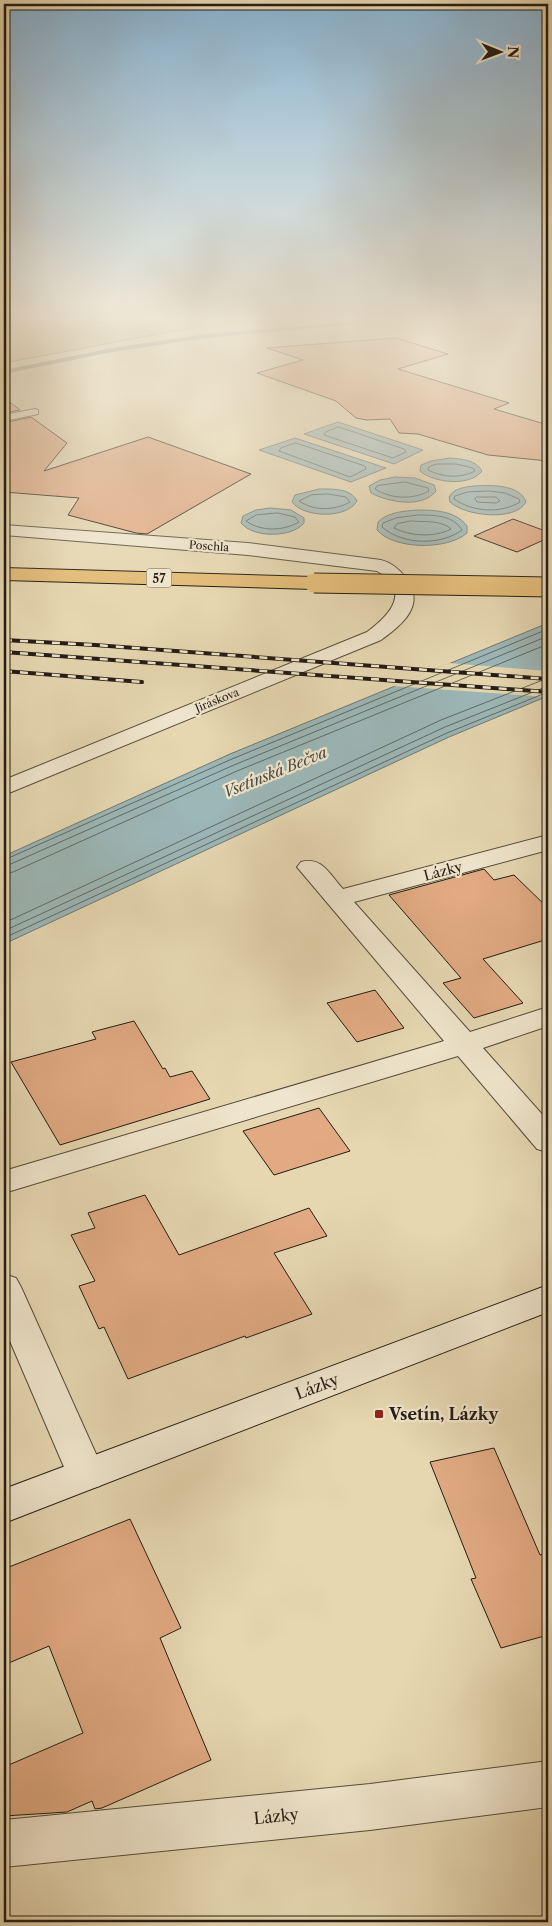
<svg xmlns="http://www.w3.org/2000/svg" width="552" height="1926" font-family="'Libre Caslon Text',serif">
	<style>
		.green { fill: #bdbc86; stroke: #706c4c }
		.water { fill: #9cb7b7; stroke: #6c7975 }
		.pier { fill: #e6d7b1 }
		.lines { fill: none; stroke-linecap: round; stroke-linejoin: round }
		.shore { stroke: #606a65; stroke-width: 1 }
		.stream { fill: #6c7975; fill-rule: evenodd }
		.building { fill: #e1aa83; stroke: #241c13 }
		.lane-casing { stroke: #544b3a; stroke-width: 2 }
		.street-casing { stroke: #544b3a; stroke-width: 2 }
		.secondary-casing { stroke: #241c13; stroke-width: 2 }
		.primary-casing { stroke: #241c13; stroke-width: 2 }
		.lane { fill: #efe5cc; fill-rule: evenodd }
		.street { fill: #efe5cc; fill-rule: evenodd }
		.secondary { fill: #efe5cc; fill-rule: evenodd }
		.primary { fill: #e3bc78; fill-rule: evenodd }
		.rail-casing { stroke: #241c13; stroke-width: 4 }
		.rail { stroke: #efe5cc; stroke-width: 2.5; stroke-dasharray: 8; stroke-linecap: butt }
		.primary-bridge-casing { stroke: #241c13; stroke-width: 21; stroke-linecap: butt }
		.primary-bridge { stroke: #e3bc78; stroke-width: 19 }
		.poi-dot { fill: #8f2418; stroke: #efe5cc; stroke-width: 2 }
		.labels { text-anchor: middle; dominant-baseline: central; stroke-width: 4.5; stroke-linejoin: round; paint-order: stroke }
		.far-street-label { font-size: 11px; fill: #241c13; stroke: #efe5cc }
		.shield { fill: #efe5cc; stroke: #61584a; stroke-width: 1 }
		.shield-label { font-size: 12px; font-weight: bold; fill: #241c13 }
		.street-label { font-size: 14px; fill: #241c13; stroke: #efe5cc }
		.water-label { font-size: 15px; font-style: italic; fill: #484a44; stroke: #efe5cc }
		.near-street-label { font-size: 16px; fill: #241c13; stroke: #efe5cc }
		.near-poi-label { font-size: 16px; font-weight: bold; fill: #241c13; stroke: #efe5cc; text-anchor: start }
	</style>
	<rect width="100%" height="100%" fill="#e6d7b1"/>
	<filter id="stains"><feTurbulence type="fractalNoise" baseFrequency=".004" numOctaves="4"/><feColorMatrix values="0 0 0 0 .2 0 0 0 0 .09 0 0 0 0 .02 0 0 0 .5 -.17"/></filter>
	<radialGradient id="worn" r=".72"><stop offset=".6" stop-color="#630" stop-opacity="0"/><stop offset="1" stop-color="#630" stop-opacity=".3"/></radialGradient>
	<polygon class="green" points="4,322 281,322 191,328 4,363"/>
	<g class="water">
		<polygon points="338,422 423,450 394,464 304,434"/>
		<polygon points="295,438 386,468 351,482 259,450"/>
		<path d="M450,458C462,459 476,460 482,471C470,487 434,483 420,471L421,465L431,461Z"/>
		<path d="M395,477L415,478L434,485L436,491C422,509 388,502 371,493L369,486L380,480Z"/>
		<path d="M474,486C490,485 520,484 526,502C515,522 465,516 450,502L449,497C454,488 465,487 474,486Z"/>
		<path d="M319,489C331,489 351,488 357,501C347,519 304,518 292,502L295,495Z"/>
		<path d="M270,508L291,510L304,518V523C292,538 253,538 241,523L243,516L256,510Z"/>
		<path d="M418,510C435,510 456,511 467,526V533C448,550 394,550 377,530L378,522C388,512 404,511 418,510Z"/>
		<polygon points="548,623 548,696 449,737 4,944 4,856 230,754"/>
	</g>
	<polygon class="pier" points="449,663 548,671 548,697 393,686"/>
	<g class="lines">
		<g class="shore">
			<polygon points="339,427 404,449 406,452 393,458 324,435 326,432"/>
			<polygon points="296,443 365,466 366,469 350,477 279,451 281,448"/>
			<path d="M437,464H456L473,468L475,471C460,479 442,477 428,470L429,467Z"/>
			<path d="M405,482L428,488L429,491C412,500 391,499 375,489L377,486Z"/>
			<path d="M489,491L505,493L519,499L520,502C500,514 473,512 454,499L455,496L468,492Z"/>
			<path d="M328,494L346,497L350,502C334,511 314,511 299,501L311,495Z"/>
			<polygon points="477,497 496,497 500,501 496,503 477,502 475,499"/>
			<path d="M278,513L295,517L299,522C283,531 262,532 246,521L256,515Z"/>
			<path d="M418,515C434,515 453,515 462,530C440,546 403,545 382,527L383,523L396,518Z"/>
			<path d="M411,521C423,522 442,520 451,529C433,538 411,536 394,528L397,524Z"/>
			<polyline points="4,860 232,759 548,629"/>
			<polyline points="4,867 234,765 548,636"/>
			<polyline points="4,874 13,872 237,771 548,644"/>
			<polyline points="4,923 441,720 548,678"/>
			<polyline points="4,931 445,727 548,686"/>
			<polyline points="4,938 447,733 548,692"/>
		</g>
		<polygon class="stream" points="358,322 376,322 206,338 112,352 4,374 4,370 112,348 206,334"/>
	</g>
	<g class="building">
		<polygon points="396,338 448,354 398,369 509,403 494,409 548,425 548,461 488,455 418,434 399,433 390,419 367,420 356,418 336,401 257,373 303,360 267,348"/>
		<polygon points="4,398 20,410 4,413"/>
		<polygon points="31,417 67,443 44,471 148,437 251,474 147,534 136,533 68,515 79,498 4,492 4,423"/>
		<polygon points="513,519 548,532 548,538 517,552 474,536"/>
		<polygon points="484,869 494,880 514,875 548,908 548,939 483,959 523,1003 474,1018 443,983 461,978 389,895"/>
		<polygon points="375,990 404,1028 357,1042 327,1003"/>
		<polygon points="134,1021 163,1069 165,1068 170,1077 192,1071 210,1099 60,1145 11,1062 96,1039 92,1032"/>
		<polygon points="319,1108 350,1151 274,1175 243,1131"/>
		<polygon points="145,1195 179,1255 309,1208 327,1236 274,1253 312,1314 246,1338 245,1336 128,1379 104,1327 99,1329 79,1286 95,1281 71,1235 95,1228 88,1213"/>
		<polygon points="494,1448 540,1555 548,1553 548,1635 501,1648 471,1579 476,1578 430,1462"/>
		<polygon points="130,1519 181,1628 160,1638 211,1760 102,1808 95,1809 92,1801 67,1812 4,1816 4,1767 83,1733 49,1646 4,1665 4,1569"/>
	</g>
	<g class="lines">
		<defs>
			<polygon id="lane" points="35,409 38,410 38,414 4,421 4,415"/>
			<g id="street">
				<path d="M4,525L248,543L381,560C392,563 399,569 406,578C426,605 403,624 381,640L4,795V780L367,632C390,615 412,591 377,571L248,555L4,535Z"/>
				<path d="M548,835V850L354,902L470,1032L548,1007V1026L483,1048L548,1121V1152L537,1149L458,1056L4,1193V1171L444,1041L297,867L301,862C322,856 330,875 343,889Z"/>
				<polygon points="4,1274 16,1278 21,1287 105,1474 100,1486 86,1490 72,1486 67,1474 4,1327"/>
				<polygon points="548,1761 548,1807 370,1830 4,1867 4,1820 370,1784"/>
			</g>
			<polygon id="secondary" points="548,1285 548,1312 4,1523 4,1489"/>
			<polygon id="primary" points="4,568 314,577 321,579 324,583 321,587 314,589 4,580"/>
		</defs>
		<use href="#lane" class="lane-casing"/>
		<use href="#street" class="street-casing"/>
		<use href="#secondary" class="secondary-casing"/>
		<use href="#primary" class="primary-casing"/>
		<use href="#lane" class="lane"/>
		<use href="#street" class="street"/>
		<use href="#secondary" class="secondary"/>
		<use href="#primary" class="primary"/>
		<defs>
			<g id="rail">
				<polyline points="4,640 95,645 548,679"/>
				<polyline points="4,652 548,692"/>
				<polyline points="4,671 142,682"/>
			</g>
		</defs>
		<use href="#rail" class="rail-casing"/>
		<use href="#rail" class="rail"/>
		<defs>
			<polyline id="primary-bridge" points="314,583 548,587"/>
		</defs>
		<use href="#primary-bridge" class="primary-bridge-casing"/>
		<use href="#primary-bridge" class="primary-bridge"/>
	</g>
	<linearGradient id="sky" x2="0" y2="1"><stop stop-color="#89b5d4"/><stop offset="0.54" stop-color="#f4eddc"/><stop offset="1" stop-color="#f4eddc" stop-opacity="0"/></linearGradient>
	<rect width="552" height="591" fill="url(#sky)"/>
	<rect class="poi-dot" x="374" y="1409" width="10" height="10" rx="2.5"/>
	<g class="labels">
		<g class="far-street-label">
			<text transform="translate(209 546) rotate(4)">Poschla</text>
			<text transform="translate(217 700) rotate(-22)">Jiráskova</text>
		</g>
		<rect class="shield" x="146.5" y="568.5" width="25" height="19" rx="4"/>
		<g class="shield-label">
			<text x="159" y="578">57</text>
		</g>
		<g class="street-label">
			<text transform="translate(443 871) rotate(-15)">Lázky</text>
		</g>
		<g class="water-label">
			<text transform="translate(275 772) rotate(-22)">Vsetínská Bečva</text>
		</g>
		<g class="near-street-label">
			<text transform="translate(317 1386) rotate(-21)">Lázky</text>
			<text transform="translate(276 1816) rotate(-6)">Lázky</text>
		</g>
		<g class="near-poi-label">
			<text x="389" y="1414">Vsetín, Lázky</text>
		</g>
	</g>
	<rect width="552" height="1926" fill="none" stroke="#e6d7b1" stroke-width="20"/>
	<rect x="5" y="5" width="542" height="1916" fill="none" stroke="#241c13" stroke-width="2.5"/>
	<rect x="10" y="10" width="532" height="1906" fill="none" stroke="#241c13"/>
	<g transform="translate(500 52) rotate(91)" stroke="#efe5cc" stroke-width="4" paint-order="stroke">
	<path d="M0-4L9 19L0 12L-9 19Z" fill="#241c13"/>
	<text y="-8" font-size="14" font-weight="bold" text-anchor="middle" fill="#241c13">N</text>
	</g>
	<rect width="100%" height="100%" filter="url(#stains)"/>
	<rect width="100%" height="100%" fill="url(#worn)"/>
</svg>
